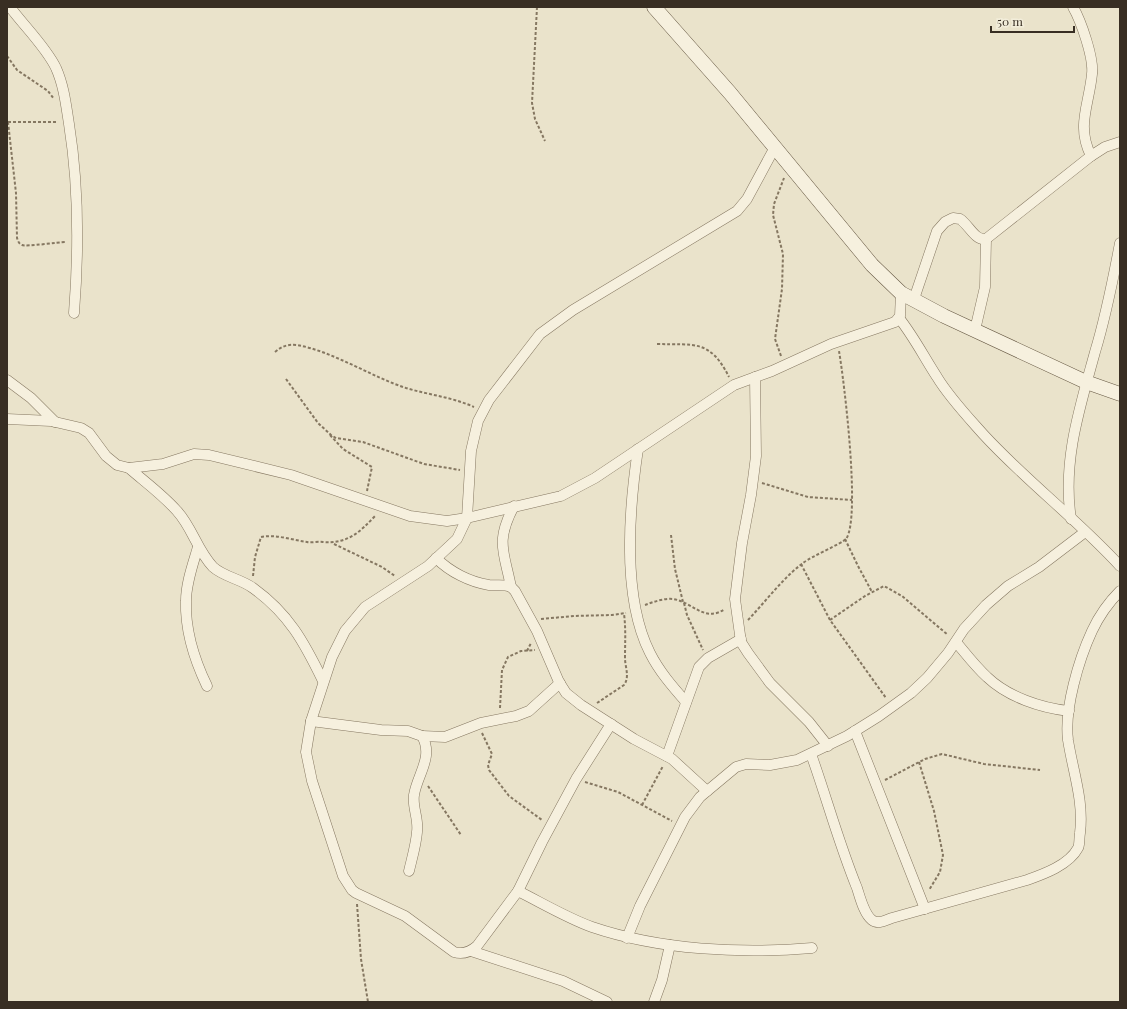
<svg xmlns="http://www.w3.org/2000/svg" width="1127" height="1009" font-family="'Playfair Display',serif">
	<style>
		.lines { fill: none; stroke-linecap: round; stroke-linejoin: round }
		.street-casing { stroke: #857761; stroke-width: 11 }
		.secondary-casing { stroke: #675944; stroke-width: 15 }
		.path { stroke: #857761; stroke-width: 2; stroke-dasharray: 3 2; stroke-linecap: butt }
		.street { stroke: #f6f0de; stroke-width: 10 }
		.secondary { stroke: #f6f0de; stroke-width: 14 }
	</style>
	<rect width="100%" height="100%" fill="#eae3cb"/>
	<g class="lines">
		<defs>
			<g id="street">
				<path d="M10,7C24,26 46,47 56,68C64,86 66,105 69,124C79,187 79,249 74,313"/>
				<path d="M1073,7C1081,21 1094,58 1092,74C1089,105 1076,126 1091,156"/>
				<path d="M914,299L937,231L945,222L953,218L960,219C969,225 975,241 986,239L1091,156L1105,147L1120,142"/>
				<path d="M899,318C914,337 924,357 937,377C949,397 967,416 983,434C1026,481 1077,519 1120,566"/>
				<polyline points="975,330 985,287 986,239"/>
				<polyline points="755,377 756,456 751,495 742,543 735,599 741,642 748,653 770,683 809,722 828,746"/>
				<polyline points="7,380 31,398 55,422"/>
				<polyline points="7,419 51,421 81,428 89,433 106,456 117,465 129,468 163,464 194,454 209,455 291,475 410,516 447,521 467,518 561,496 595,478 734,385 772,371 831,344 895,322 900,316 901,293"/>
				<path d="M638,449C629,509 622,598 650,653C659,671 672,686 686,702"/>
				<path d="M129,468C145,482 163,495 177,511C192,527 197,550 213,567C224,577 241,579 253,588C289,614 304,642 323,681"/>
				<path d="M1071,519C1062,461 1080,407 1095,352C1106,316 1113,280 1120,243"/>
				<path d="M198,547C193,564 186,583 186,601C185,631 194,659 207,686"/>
				<path d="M436,558C450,572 470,582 489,585C497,586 504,584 511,587L515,591L537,631L559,682L566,693L581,705L634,739L672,759L707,791"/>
				<path d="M511,587C504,551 495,542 514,506"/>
				<path d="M956,642C966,654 976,667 987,677C1008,697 1041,708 1069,711"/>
				<path d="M311,721L381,730L408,731L422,736C434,757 417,775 414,795C412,807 419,819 417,832C416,845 412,858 409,871"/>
				<path d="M611,724L576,779L542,842L518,891L477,946C470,952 463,955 454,952L405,916L356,893L352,890L343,876L312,781L306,752L311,721L332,657L345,631L365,607L428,566L457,539L467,518L471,451L478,421L489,400L540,334L573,310L737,211L747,199L775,147"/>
				<polyline points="855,731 925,909"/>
				<polyline points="422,736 445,737 481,723 516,716 529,711 560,683"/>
				<path d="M811,754C827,799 839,844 857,888C860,897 864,914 872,920C878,925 886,920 892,918L1027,880C1044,874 1069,865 1078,848C1080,844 1079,838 1080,833C1084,801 1073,772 1068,740C1064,709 1079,659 1092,631C1099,616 1109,602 1120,591"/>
				<polyline points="667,756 699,667 708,658 741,639"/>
				<path d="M518,891C542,903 567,918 592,927C660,950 741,954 812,948"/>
				<polyline points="627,938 640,906 685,817 700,797 736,767 746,764 770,765 797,760 847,736 879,716 911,693 927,678 948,653 964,629 986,605 1008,586 1039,567 1085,532"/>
				<polyline points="471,951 563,981 607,1002"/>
				<polyline points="654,1002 662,980 670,945"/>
			</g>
			<polyline id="secondary" points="654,7 730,93 872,265 901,293 944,316 1086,382 1120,394"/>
		</defs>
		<use href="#street" class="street-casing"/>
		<use href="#secondary" class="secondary-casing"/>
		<g class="path">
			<polyline points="537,7 532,103 535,119 545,141"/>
			<polyline points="7,56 17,70 48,91 54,99"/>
			<path d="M8,122L16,193L17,238C18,241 19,244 22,245C26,247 59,242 66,242"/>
			<polyline points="8,122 58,122"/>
			<path d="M657,344C694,345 710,339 729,377"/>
			<path d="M275,352C282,346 288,344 297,345C332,351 372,377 406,388C429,395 452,397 474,407"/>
			<polyline points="781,356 775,339 782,289 783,254 773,215 774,204 784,178"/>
			<polyline points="286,379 318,423 331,435 336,438 363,442 424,464 460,470"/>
			<polyline points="330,435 343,449 372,467 367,491"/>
			<polyline points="762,483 808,497 852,500"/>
			<polyline points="671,535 675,569 683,602"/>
			<polyline points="845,539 858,566 872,592"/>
			<polyline points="334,544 382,567 395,576"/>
			<polyline points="801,564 830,620 886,698"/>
			<path d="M253,576L255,557L261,537C276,534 292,540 307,542C312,543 318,541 323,542C348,544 360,532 376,515"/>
			<polyline points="684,603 687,615 703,650"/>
			<path d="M645,605C653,602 664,598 673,599C693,602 704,623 725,609"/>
			<polyline points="541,619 574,616 612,615 626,613"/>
			<path d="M748,620C766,601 783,578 803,563C812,556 841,544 846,539C861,519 844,380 839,351"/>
			<polyline points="830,620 865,596 884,586 902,596 948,635"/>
			<polyline points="527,651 531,643"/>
			<path d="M597,703L624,685C630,677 625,667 625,658C625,643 626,629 624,614"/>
			<polyline points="500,708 502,670 508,657 521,651 535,650"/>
			<polyline points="482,733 492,754 488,765 489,770 509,796 542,820"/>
			<polyline points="919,762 934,811 943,855 940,872 929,890"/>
			<polyline points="885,780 925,759 942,754 984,764 1040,770"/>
			<polyline points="585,782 618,792 672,821"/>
			<polyline points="428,786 461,835"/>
			<polyline points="642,805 663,766"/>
			<polyline points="357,904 361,959 368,1002"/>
		</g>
		<use href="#street" class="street"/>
		<use href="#secondary" class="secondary"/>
	</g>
	<rect width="1127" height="1009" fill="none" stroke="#382e23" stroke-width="16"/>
	<path d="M991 26v6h83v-6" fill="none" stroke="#382e23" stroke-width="2"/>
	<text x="997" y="26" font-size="12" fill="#382e23" stroke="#f2edda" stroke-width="3" paint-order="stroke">50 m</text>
</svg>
